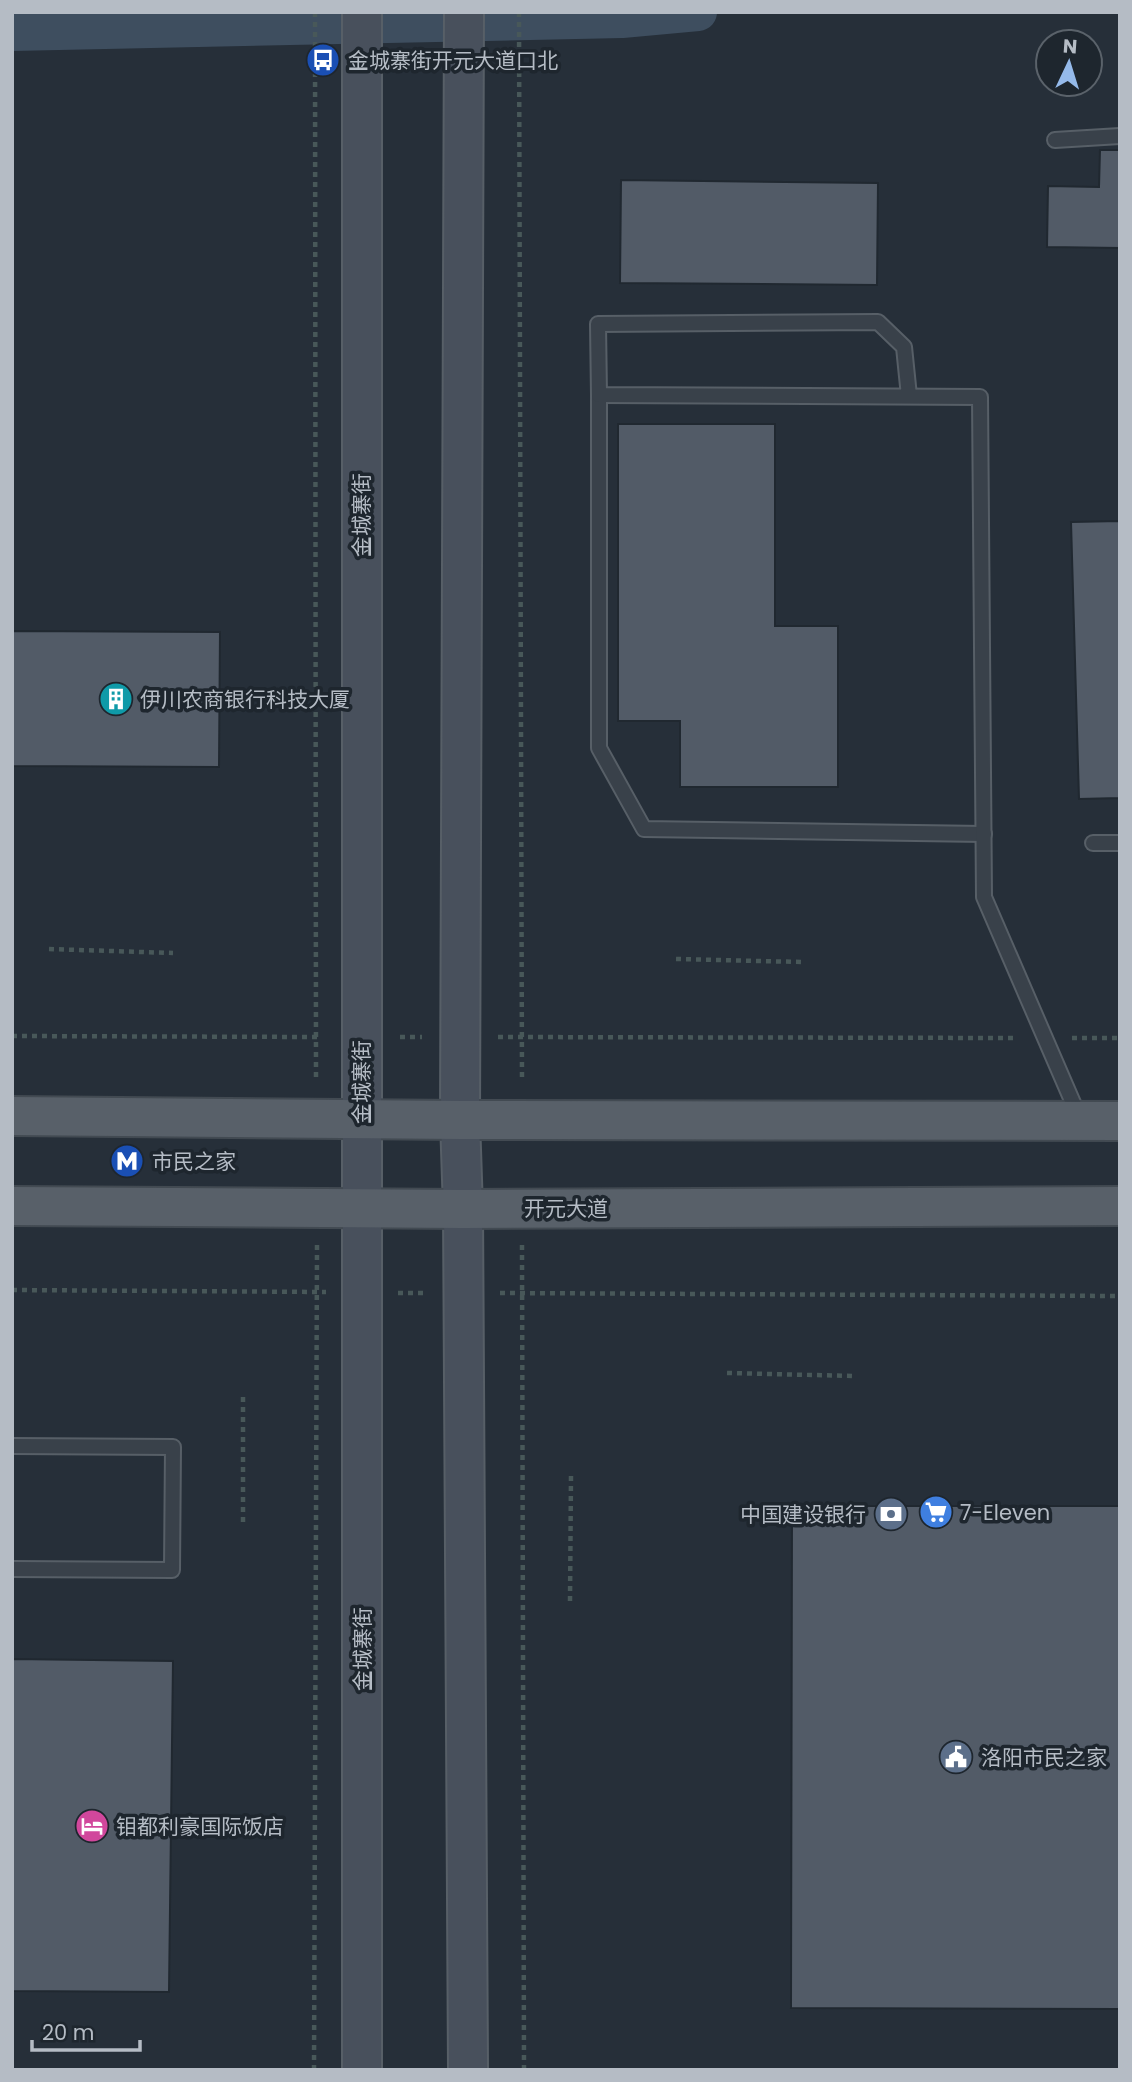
<svg xmlns="http://www.w3.org/2000/svg" width="1132" height="2082" font-family="Poppins,'Noto Sans SC',sans-serif">
	<style>
		.lines { fill: none; stroke-linecap: round; stroke-linejoin: round }
		.canal { stroke: #3e4e5f; stroke-width: 38 }
		.building { fill: #525b67; stroke: #202830; stroke-width: 2 }
		.service-casing { stroke: #575f67; stroke-width: 18 }
		.secondary-casing { stroke: #575f67; stroke-width: 42 }
		.primary-casing { stroke: #424a52; stroke-width: 42 }
		.path { stroke: #485859; stroke-width: 4.5; stroke-dasharray: 5 5; stroke-linecap: butt }
		.service { stroke: #39414a; stroke-width: 14 }
		.secondary { stroke: #48505c; stroke-width: 38 }
		.primary { stroke: #586069; stroke-width: 38 }
		.labels { text-anchor: middle; dominant-baseline: central; stroke-width: 7; stroke-linejoin: round; paint-order: stroke }
		.poi-label { font-size: 21px; fill: #b5bcc5; stroke: #1e262e; text-anchor: start }
		.street-label { font-size: 21px; fill: #b5bcc5; stroke: #1e262e }
	</style>
	<rect width="100%" height="100%" fill="#262f39"/>
	<g class="lines">
		<polyline class="canal" points="12,32 622,19 698,12"/>
	</g>
	<g class="building">
		<polygon points="1100,150 1120,150 1120,248 1047,247 1048,186 1099,187"/>
		<polygon points="621,180 878,183 877,285 620,283"/>
		<polygon points="618,424 775,424 775,626 838,626 838,787 680,787 680,721 618,721"/>
		<polygon points="1120,521 1120,798 1079,799 1071,522"/>
		<polygon points="12,631 220,632 219,767 12,766"/>
		<polygon points="792,1506 1120,1506 1120,2009 791,2008"/>
		<polygon points="12,1659 173,1661 169,1992 12,1991"/>
	</g>
	<g class="lines">
		<defs>
			<g id="service">
				<polyline points="1055,140 1120,136"/>
				<polyline points="599,395 599,748 644,829 984,834"/>
				<polyline points="909,396 904,347 878,322 598,324 599,395 980,397 984,897 1080,1119"/>
				<polyline points="1093,843 1120,843"/>
				<polyline points="12,1446 173,1447 172,1570 12,1569"/>
			</g>
			<g id="secondary">
				<polyline points="362,12 362,2070"/>
				<polyline points="464,12 460,1120 463,1209 468,2070"/>
			</g>
			<g id="primary">
				<polyline points="12,1116 460,1120 1120,1121"/>
				<polyline points="12,1206 463,1209 1120,1206"/>
			</g>
		</defs>
		<use href="#service" class="service-casing"/>
		<use href="#secondary" class="secondary-casing"/>
		<use href="#primary" class="primary-casing"/>
		<g class="path">
			<polyline points="315,12 316,1082"/>
			<polyline points="519,12 522,1082"/>
			<polyline points="49,949 173,953"/>
			<polyline points="676,959 802,962"/>
			<polyline points="12,1036 317,1037"/>
			<polyline points="400,1037 422,1037"/>
			<polyline points="498,1037 1017,1038"/>
			<polyline points="1072,1038 1120,1038"/>
			<polyline points="522,1245 524,2070"/>
			<polyline points="12,1290 326,1292"/>
			<polyline points="398,1293 428,1293"/>
			<polyline points="500,1293 1120,1296"/>
			<polyline points="727,1373 855,1376"/>
			<polyline points="243,1397 243,1523"/>
			<polyline points="570,1601 571,1476"/>
			<polyline points="314,2070 317,1245"/>
		</g>
		<use href="#service" class="service"/>
		<use href="#secondary" class="secondary"/>
		<use href="#primary" class="primary"/>
	</g>
	<defs>
		<symbol id="bus-disc" viewBox="-11 -11 22 22"><circle r="9.5" fill="#1a4fb4" stroke="#1e262e"/><path d="M-5-6H5V4H4V6H2V4H-2V6H-4V4H-5ZM-3.5-4V0h7V-4ZM-3.5 1.2v1.5H-2V1.2ZM2 1.2v1.5H3.5V1.2Z" fill="#fff"/></symbol>
		<symbol id="building-disc" viewBox="-11 -11 22 22"><circle r="9.5" fill="#0f9aa8" stroke="#1e262e"/><path d="M-4-6H4V6H1V3H-1V6H-4ZM-2.5-4.3h1.7v1.8h-1.7ZM.8-4.3h1.7v1.8H.8ZM-2.5-1h1.7V.8h-1.7ZM.8-1h1.7V.8H.8Z" fill="#fff"/></symbol>
		<symbol id="metro-disc" viewBox="-11 -11 22 22"><circle r="9.5" fill="#1a4fb4" stroke="#1e262e"/><path d="M-5.5 5V-5H-3L0 0L3-5H5.5V5H3V-.5L0 4L-3-.5V5Z" fill="#fff"/></symbol>
		<symbol id="supermarket-disc" viewBox="-11 -11 22 22"><circle r="9.5" fill="#3f7fe0" stroke="#1e262e"/><path d="M-6-5.5h2.5l.6 2H6L4.5 2H-2.5L-4.4-4H-6ZM-1.5 3.2a1.3 1.3 0 1 0 .1 0ZM3 3.2a1.3 1.3 0 1 0 .1 0Z" fill="#fff"/></symbol>
		<symbol id="bank-disc" viewBox="-11 -11 22 22"><circle r="9.5" fill="#5c6f8a" stroke="#1e262e"/><path d="M-6-4H6V4H-6ZM0-2.3a2.3 2.3 0 1 0 0 4.6a2.3 2.3 0 1 0 0-4.6Z" fill="#fff"/></symbol>
		<symbol id="civic-disc" viewBox="-11 -11 22 22"><circle r="9.5" fill="#5c6f8a" stroke="#1e262e"/><path d="M-.6-6.5H3V-4.5H.6V-3L4-1V1h2V6H-6V1h2V-1L-.6-3ZM-1.2 2.5V6h2.4V2.5Z" fill="#fff"/></symbol>
		<symbol id="hotel-disc" viewBox="-11 -11 22 22"><circle r="9.5" fill="#d1479c" stroke="#1e262e"/><path d="M-6-4.5h1.5V1H6V5H4.5V3h-9V5H-6ZM-4 0a1.8 1.8 0 1 1 3.6 0ZM.5 0V-2.5h3Q6-2.5 6 0Z" fill="#fff"/></symbol>
	</defs>
	<g fill-rule="evenodd">
		<use href="#bus-disc" x="304" y="41" width="38" height="38"/>
		<use href="#building-disc" x="97" y="680" width="38" height="38"/>
		<use href="#metro-disc" x="108" y="1142" width="38" height="38"/>
		<use href="#supermarket-disc" x="917" y="1493" width="38" height="38"/>
		<use href="#bank-disc" x="872" y="1495" width="38" height="38"/>
		<use href="#civic-disc" x="937" y="1738" width="38" height="38"/>
		<use href="#hotel-disc" x="73" y="1807" width="38" height="38"/>
	</g>
	<g class="labels">
		<g class="poi-label">
			<text x="348" y="60">金城寨街开元大道口北</text>
			<text x="140" y="699">伊川农商银行科技大厦</text>
			<text x="152" y="1161">市民之家</text>
			<text x="960" y="1512">7-Eleven</text>
			<text x="866" y="1514" text-anchor="end">中国建设银行</text>
			<text x="981" y="1757">洛阳市民之家</text>
			<text x="116" y="1826">钼都利豪国际饭店</text>
		</g>
		<g class="street-label">
			<text transform="translate(361 515) rotate(-90)">金城寨街</text>
			<text transform="translate(361 1082) rotate(-90)">金城寨街</text>
			<text x="566" y="1208">开元大道</text>
			<text transform="translate(362 1649) rotate(-90)">金城寨街</text>
		</g>
	</g>
	<rect width="1132" height="2082" fill="none" stroke="#b5bcc5" stroke-width="28"/>
	<g transform="translate(1069 63) rotate(4)"><circle r="33" fill="#1e262e" stroke="#5a626a" stroke-width="2"/>
	<path d="M0-5L12 26L0 18L-12 26Z" fill="#95baea"/>
	<text y="-10" font-size="19" font-weight="bold" text-anchor="middle" fill="#b5bcc5">N</text>
	</g>
	<path d="M32 2040v10h108v-10" fill="none" stroke="#b5bcc5" stroke-width="3.5"/>
	<text x="42" y="2040" font-size="21" fill="#b5bcc5" stroke="#1e262e" stroke-width="5" paint-order="stroke">20 m</text>
</svg>
